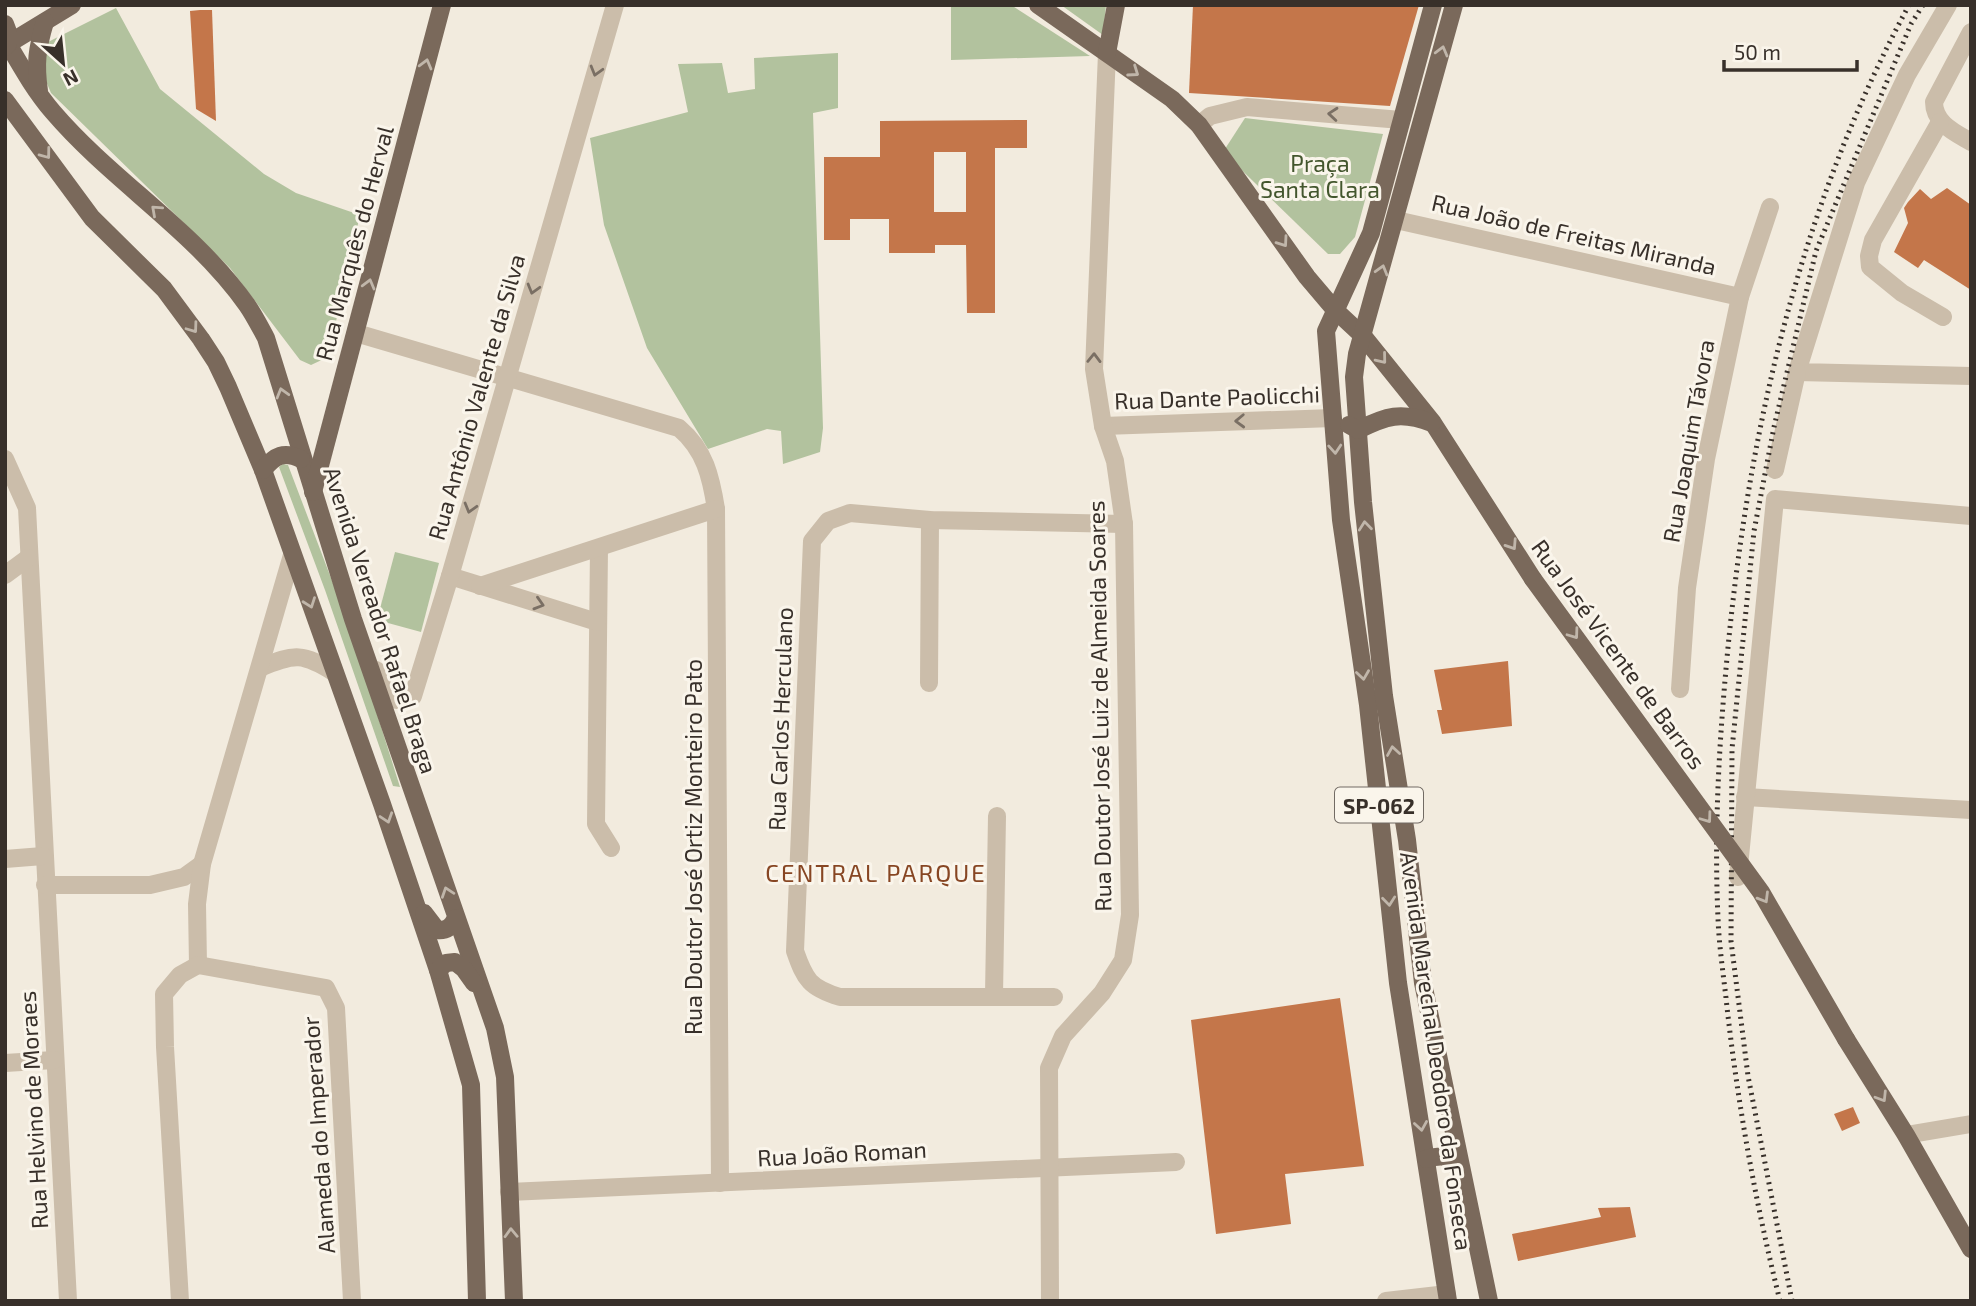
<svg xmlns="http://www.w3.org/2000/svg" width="1976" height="1306" font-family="'Exo 2',sans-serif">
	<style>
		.green { fill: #b2c29e }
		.building { fill: #c4764a; fill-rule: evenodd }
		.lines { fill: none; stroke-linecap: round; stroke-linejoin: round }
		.minor { stroke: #cbbdaa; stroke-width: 18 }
		.major { stroke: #7a695b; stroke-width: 18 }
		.rail { stroke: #38302a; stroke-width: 5; stroke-dasharray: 2 5; stroke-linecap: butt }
		.major-bridge { stroke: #7a695b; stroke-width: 18 }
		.oneway { stroke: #c0b6aa }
		.oneway2 { stroke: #7a6f64 }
		.labels { text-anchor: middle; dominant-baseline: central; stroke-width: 6; stroke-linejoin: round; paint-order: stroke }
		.shield { fill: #faf5eb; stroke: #726b64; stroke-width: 2 }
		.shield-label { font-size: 21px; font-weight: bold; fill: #38302a }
		.park-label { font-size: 23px; fill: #43562d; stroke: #faf5eb }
		.street-label { font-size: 23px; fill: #38302a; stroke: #faf5eb }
		.neighbourhood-label { font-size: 24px; letter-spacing: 2px; fill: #874623; stroke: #faf5eb }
	</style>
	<rect width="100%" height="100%" fill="#f2ebde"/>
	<g class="green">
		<polygon points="951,5 1011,5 1090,56 951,60"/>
		<polygon points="1061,5 1106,5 1103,35"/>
		<polygon points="116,8 160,89 264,174 296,193 360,215 328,357 311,365 300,360 230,268 51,93 43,74 48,42"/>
		<polygon points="838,53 838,108 813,113 823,428 820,452 783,464 781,431 767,429 708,449 647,348 604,225 590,138 688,112 678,64 722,63 728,93 755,89 754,58"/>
		<polygon points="1245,118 1383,134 1355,237 1340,254 1328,254 1223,152"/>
		<polygon points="283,464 288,465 350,628 400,787 393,786 325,590 279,467"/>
		<polygon points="395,552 439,563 421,632 377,620"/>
	</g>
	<g class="building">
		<polygon points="1193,5 1419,5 1390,106 1189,93"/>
		<polygon points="200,10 212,10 216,121 196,109 190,11"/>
		<path d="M1027,120V148H995V313H967L966,245H935V253H889V219H850V240H824V157H880V121ZM934,152H966V212H934Z"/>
		<polygon points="1947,188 1971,205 1971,290 1924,260 1918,268 1894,252 1908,223 1904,208 1908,202 1920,189 1931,199"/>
		<polygon points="1508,661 1512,726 1442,734 1437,710 1442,710 1434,670"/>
		<polygon points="1340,998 1364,1166 1285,1174 1291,1224 1216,1234 1191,1020"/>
		<polygon points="1853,1107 1860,1123 1842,1131 1834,1114"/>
		<polygon points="1630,1207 1636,1237 1518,1261 1512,1234 1601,1217 1598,1208"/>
	</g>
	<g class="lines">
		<g class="minor">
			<polyline points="1948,5 1907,75 1856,183 1797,372 1971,376"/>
			<path d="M1971,32L1934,102C1934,123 1954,132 1971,142"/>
			<polyline points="1940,122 1873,240 1869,256 1870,267 1902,293 1943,317"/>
			<polyline points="1199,125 1210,116 1247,107 1401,120"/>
			<polyline points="1396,220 1740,297"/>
			<path d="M356,333L679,428C705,450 711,477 716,509L720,1183"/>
			<polyline points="1103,426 1333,418"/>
			<polyline points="5,459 27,508 68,1301"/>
			<polyline points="1775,470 1797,372"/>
			<polyline points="599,548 596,824 611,848"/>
			<polyline points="5,575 28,558"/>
			<polyline points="450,576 597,622"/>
			<polyline points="480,586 716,509"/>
			<path d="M260,668C295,653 303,653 335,673"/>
			<polyline points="376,670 385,689 397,700 413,696 450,576 615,5"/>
			<polyline points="929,683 930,520"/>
			<polyline points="1680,689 1687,588 1706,459 1740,297 1770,207"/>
			<polyline points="1745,797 1971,810"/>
			<polyline points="5,859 43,856"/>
			<polyline points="1738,877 1775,499 1971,516"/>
			<polyline points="45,885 150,885 184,877 202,864"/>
			<polyline points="198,965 197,904 202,864 292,555"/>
			<polyline points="994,995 997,816"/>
			<path d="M1054,997H840C810,988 805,980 795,951L812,541L828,521L850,513L930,520L1124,524"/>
			<polyline points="5,1063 54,1060"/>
			<polyline points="1906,1135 1971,1124"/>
			<polyline points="509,1192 1176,1162"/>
			<polyline points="180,1301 165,1047 164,994 180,975 198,965 326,988 336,1008 352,1301"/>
			<polyline points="1050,1301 1049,1068 1063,1036 1102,993 1123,960 1130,915 1124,524 1115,461 1103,426 1094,369 1107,53"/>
			<polyline points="1386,1301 1447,1294"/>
		</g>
		<g class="major">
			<path d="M72,5L8,44C22,68 35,91 53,112C112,181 194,230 247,305C254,315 260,327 266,338L353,619L495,1028L505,1077L514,1301"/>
			<polyline points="1038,5 1172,99 1199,125 1307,277 1335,310 1363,336 1433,423 1533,579"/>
			<polyline points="1433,5 1371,233 1326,331 1341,520 1368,705 1398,983 1448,1301"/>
			<polyline points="1454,5 1357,354 1354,377 1363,502 1384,696 1407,840 1423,983 1489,1301"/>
			<polyline points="5,24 8,32 8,44 5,47"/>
			<polyline points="1107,53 1116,5"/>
			<path d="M39,91C35,63 37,49 45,22"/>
			<polyline points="5,100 92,218 164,289 201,339 216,362 228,387 263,470 382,804 438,970 471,1085 477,1301"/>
			<path d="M1349,425L1358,430C1386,416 1401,411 1432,423"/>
			<path d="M263,470C275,455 284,451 301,459"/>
			<polyline points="313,492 442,5"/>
			<path d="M424,913L437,930C447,931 451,927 456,918"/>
			<polyline points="438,970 446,963 455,962 464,969 474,983"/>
			<polyline points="1846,1039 1906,1135 1971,1249"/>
			<path d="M1426,1159C1448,1153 1449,1157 1462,1174"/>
		</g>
		<g class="rail">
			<path d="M1780,1301C1755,1201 1737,1100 1726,998C1723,972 1719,945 1718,918C1714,831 1719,744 1727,658C1748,431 1800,207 1909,5"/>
			<polyline points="1792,1301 1748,1076 1731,941 1732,749 1754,531 1774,427 1816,251 1911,24 1923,5"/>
		</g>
		<polyline class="major-bridge" points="1533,579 1761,892 1846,1039"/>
	</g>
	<defs><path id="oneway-chevron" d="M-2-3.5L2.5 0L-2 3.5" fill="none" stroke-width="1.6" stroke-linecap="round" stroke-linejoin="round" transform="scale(1.75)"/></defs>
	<g class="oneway">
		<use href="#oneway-chevron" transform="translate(1442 51) rotate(-75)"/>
		<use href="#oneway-chevron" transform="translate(426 64) rotate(-75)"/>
		<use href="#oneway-chevron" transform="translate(1134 72) rotate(35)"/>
		<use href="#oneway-chevron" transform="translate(46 154) rotate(53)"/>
		<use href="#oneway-chevron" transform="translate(156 210) rotate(-138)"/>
		<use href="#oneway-chevron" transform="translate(1283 242) rotate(55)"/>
		<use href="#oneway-chevron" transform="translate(1382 270) rotate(-74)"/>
		<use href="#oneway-chevron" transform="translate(369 284) rotate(-75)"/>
		<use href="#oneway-chevron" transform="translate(193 328) rotate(54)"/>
		<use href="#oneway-chevron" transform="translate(1382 359) rotate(51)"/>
		<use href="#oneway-chevron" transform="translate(282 393) rotate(-106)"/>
		<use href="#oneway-chevron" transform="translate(1335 449) rotate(86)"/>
		<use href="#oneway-chevron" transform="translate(1365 526) rotate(-96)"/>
		<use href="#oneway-chevron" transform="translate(1512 545) rotate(57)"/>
		<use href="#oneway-chevron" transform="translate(310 603) rotate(70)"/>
		<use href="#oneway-chevron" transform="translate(1574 634) rotate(54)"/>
		<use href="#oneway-chevron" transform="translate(1363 675) rotate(82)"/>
		<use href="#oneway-chevron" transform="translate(1393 751) rotate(-99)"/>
		<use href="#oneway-chevron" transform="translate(387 818) rotate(72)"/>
		<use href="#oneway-chevron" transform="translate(1707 818) rotate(54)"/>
		<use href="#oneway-chevron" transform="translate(447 892) rotate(-109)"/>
		<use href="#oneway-chevron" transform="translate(1764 898) rotate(59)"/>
		<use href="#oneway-chevron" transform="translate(1389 901) rotate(84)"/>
		<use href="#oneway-chevron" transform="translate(1882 1097) rotate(58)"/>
		<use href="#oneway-chevron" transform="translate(1421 1126) rotate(81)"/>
		<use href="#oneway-chevron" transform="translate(511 1233) rotate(-92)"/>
	</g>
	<g class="oneway2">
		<use href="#oneway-chevron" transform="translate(596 71) rotate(106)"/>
		<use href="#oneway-chevron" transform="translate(1333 114) rotate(-175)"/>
		<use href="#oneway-chevron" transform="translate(533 289) rotate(106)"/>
		<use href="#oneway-chevron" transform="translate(1094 358) rotate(-89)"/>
		<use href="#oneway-chevron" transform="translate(1240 421) rotate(178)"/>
		<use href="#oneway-chevron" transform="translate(470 508) rotate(106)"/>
		<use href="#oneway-chevron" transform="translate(539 604) rotate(17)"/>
	</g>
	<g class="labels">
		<rect class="shield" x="1335" y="787.5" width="88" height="35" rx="5"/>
		<g class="shield-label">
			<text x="1379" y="805">SP-062</text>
		</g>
		<g class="park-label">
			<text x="1320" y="163">Praça<tspan x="1320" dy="26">Santa Clara</tspan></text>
		</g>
		<g class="street-label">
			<text transform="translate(1574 234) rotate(13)">Rua João de Freitas Miranda</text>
			<text transform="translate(354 243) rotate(-75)">Rua Marquês do Herval</text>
			<text transform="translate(476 397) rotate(-74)">Rua Antônio Valente da Silva</text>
			<text transform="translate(1217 397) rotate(-2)">Rua Dante Paolicchi</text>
			<text transform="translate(1688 441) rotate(-80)">Rua Joaquim Távora</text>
			<text transform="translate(381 620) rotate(72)">Avenida Vereador Rafael Braga</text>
			<text transform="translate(1619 654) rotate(54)">Rua José Vicente de Barros</text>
			<text transform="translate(1099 706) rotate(-91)">Rua Doutor José Luiz de Almeida Soares</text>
			<text transform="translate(780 719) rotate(-88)">Rua Carlos Herculano</text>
			<text transform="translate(693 847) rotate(-90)">Rua Doutor José Ortiz Monteiro Pato</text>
			<text transform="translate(1437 1051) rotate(82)">Avenida Marechal Deodoro da Fonseca</text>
			<text transform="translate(33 1110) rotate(-93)">Rua Helvino de Moraes</text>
			<text transform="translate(318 1135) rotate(-94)">Alameda do Imperador</text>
			<text transform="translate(842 1153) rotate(-3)">Rua João Roman</text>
		</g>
		<g class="neighbourhood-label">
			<text x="876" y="872">CENTRAL PARQUE</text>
		</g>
	</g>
	<rect width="1976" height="1306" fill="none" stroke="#38302a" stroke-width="14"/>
	<g transform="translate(63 63) rotate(153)" stroke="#faf5eb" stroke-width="5" paint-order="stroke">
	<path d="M0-5L12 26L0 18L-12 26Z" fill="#38302a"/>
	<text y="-10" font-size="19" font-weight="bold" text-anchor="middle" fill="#38302a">N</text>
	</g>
	<path d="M1724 60v10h133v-10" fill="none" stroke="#38302a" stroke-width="3.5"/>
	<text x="1734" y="60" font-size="21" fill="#38302a" stroke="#faf5eb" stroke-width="5" paint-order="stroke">50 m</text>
</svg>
